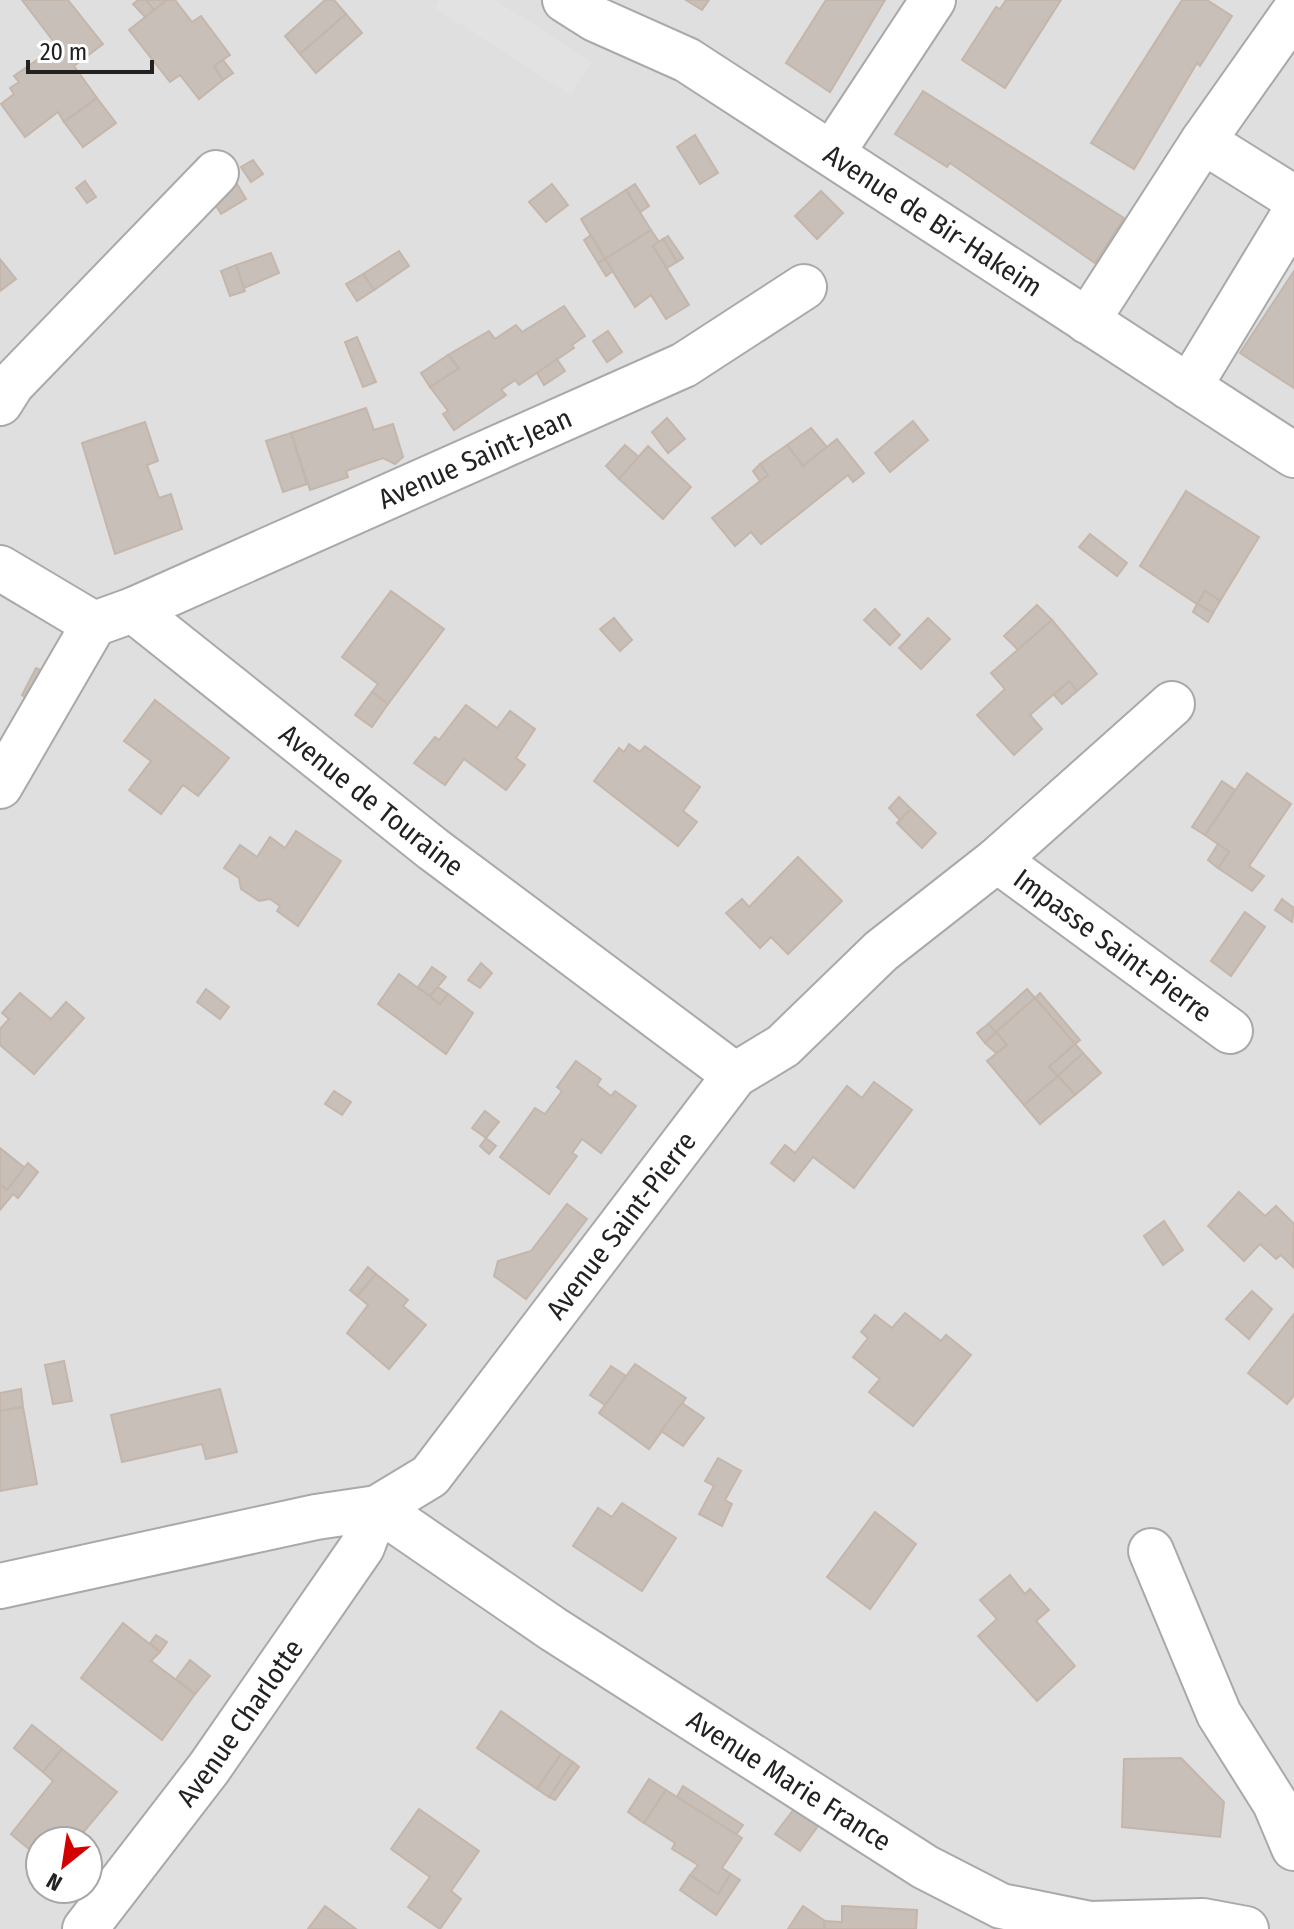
<svg xmlns="http://www.w3.org/2000/svg" width="1294" height="1929" font-family="'Fira Sans Condensed',sans-serif">
	<style>
		.residential { fill: #e0dfdf; fill-rule: evenodd }
		.parking { fill: #e2e2e2 }
		.building { fill: #c7bfb8; stroke: #c4b6ab; stroke-width: 2 }
		.lines { fill: none; stroke-linecap: round; stroke-linejoin: round }
		.minor-casing { stroke: #a9a9a9; stroke-width: 48 }
		.minor { stroke: #fff; stroke-width: 44 }
		.labels { text-anchor: middle; dominant-baseline: central; stroke-width: 7; stroke-linejoin: round; paint-order: stroke }
		.street-label { font-size: 28px; fill: #222; stroke: #fff }
	</style>
	<rect width="100%" height="100%" fill="#f2efe9"/>
	<path class="residential" d="M0,0H1294V1929H0ZM40,1841H88V1889H40Z"/>
	<polygon class="parking" points="440,0 495,0 592,62 571,95 435,8"/>
	<g class="building">
		<polygon points="22,0 68,0 103,44 74,66 97,98 64,122 58,112 25,137 1,104 14,94 10,88 19,82 14,76 57,46"/>
		<polygon points="138,0 146,0 154,10 145,17 133,4"/>
		<polygon points="146,0 164,0 165,2 154,10"/>
		<polygon points="175,0 192,22 201,16 230,55 214,66 223,80 199,99 180,75 170,82 129,30 167,0"/>
		<polygon points="325,0 334,0 346,14 300,54 285,36"/>
		<polygon points="686,0 709,0 702,10"/>
		<polygon points="826,0 885,0 830,92 786,63"/>
		<polygon points="1006,0 1061,0 1005,88 962,60 996,7 1000,9"/>
		<polygon points="1182,0 1207,0 1232,16 1200,66 1197,63 1134,169 1091,143"/>
		<polygon points="346,14 362,33 316,73 300,54"/>
		<polygon points="223,60 233,73 223,80 214,66"/>
		<polygon points="923,91 1124,218 1095,263 950,163 947,167 895,134"/>
		<polygon points="97,98 116,123 83,147 64,122"/>
		<polygon points="695,135 718,173 700,184 677,147"/>
		<polygon points="253,160 263,174 251,182 241,167"/>
		<polygon points="85,181 96,197 87,203 76,188"/>
		<polygon points="237,184 246,199 221,214 212,199"/>
		<polygon points="552,184 568,205 546,222 529,202"/>
		<polygon points="635,184 649,206 640,212 626,190"/>
		<polygon points="626,190 651,230 605,259 581,219"/>
		<polygon points="821,191 843,213 817,239 795,216"/>
		<polygon points="651,230 659,242 653,246 689,305 666,319 651,295 635,307 605,259"/>
		<polygon points="591,235 605,259 598,263 584,240"/>
		<polygon points="668,236 683,258 677,262 663,239"/>
		<polygon points="663,239 677,262 667,268 653,246"/>
		<polygon points="399,251 409,266 374,290 363,274"/>
		<polygon points="271,253 279,273 244,288 236,265"/>
		<polygon points="0,259 16,279 0,291"/>
		<polygon points="605,259 613,271 606,276 598,263"/>
		<polygon points="236,265 245,291 230,296 221,271"/>
		<polygon points="1294,271 1294,388 1240,353"/>
		<polygon points="363,274 374,290 357,301 346,284"/>
		<polygon points="564,306 585,336 572,345 574,348 519,385 515,380 501,390 506,395 454,430 443,414 448,411 430,387 459,368 448,355 489,331 495,339 516,325 522,332"/>
		<polygon points="608,331 622,352 607,362 593,341"/>
		<polygon points="357,337 376,382 363,387 345,342"/>
		<polygon points="448,355 459,368 430,387 421,373"/>
		<polygon points="557,359 565,371 544,385 537,373"/>
		<polygon points="366,408 374,430 393,424 403,457 395,464 383,458 346,471 348,477 310,490 291,433"/>
		<polygon points="667,418 685,439 668,453 652,432"/>
		<polygon points="913,421 928,440 890,472 875,453"/>
		<polygon points="145,422 158,461 147,465 159,498 171,494 182,529 115,554 82,443"/>
		<polygon points="811,428 827,447 803,466 787,445"/>
		<polygon points="291,433 307,484 283,492 266,441"/>
		<polygon points="837,439 864,473 853,482 848,475 761,544 751,532 735,546 712,518 768,475 760,464 787,445 803,466"/>
		<polygon points="625,445 639,457 619,479 606,466"/>
		<polygon points="648,446 691,487 663,519 619,479"/>
		<polygon points="760,464 768,475 760,481 753,471"/>
		<polygon points="1186,491 1259,537 1220,601 1205,591 1197,604 1140,566"/>
		<polygon points="1090,534 1127,563 1117,576 1079,547"/>
		<polygon points="391,591 444,629 388,704 372,692 378,684 342,657"/>
		<polygon points="1205,591 1220,601 1213,613 1197,604"/>
		<polygon points="1197,604 1213,613 1208,622 1193,612"/>
		<polygon points="1037,605 1052,620 1018,650 1004,636"/>
		<polygon points="875,609 900,635 890,645 864,620"/>
		<polygon points="614,618 632,640 620,651 600,629"/>
		<polygon points="928,618 950,639 921,669 899,648"/>
		<polygon points="1052,620 1097,674 1077,691 1069,681 1030,715 1042,729 1014,755 977,715 1005,689 991,673"/>
		<polygon points="36,668 53,677 35,704 22,695"/>
		<polygon points="1069,681 1077,691 1062,704 1054,695"/>
		<polygon points="372,692 388,704 372,727 355,715"/>
		<polygon points="155,700 229,758 198,796 183,785 161,814 129,790 151,761 124,741"/>
		<polygon points="466,705 497,728 510,711 535,729 516,758 525,765 506,790 464,759 445,785 414,763 435,737 439,740"/>
		<polygon points="629,744 640,752 645,746 700,787 683,811 697,822 678,846 594,781 619,748 624,752"/>
		<polygon points="1247,773 1291,804 1249,866 1264,876 1252,891 1218,868 1229,852 1205,835"/>
		<polygon points="1222,781 1235,790 1205,835 1192,827"/>
		<polygon points="899,797 911,809 900,820 889,808"/>
		<polygon points="911,809 936,833 922,848 897,823"/>
		<polygon points="296,831 341,861 298,926 277,911 280,906 270,899 259,901 241,889 239,878 224,868 240,845 257,857 270,837 285,848"/>
		<polygon points="1218,844 1229,852 1218,868 1208,860"/>
		<polygon points="798,857 842,901 788,954 771,937 760,948 726,913 742,899 749,907"/>
		<polygon points="1282,899 1294,908 1292,922 1275,910"/>
		<polygon points="1245,912 1265,927 1231,976 1211,961"/>
		<polygon points="481,963 492,973 480,988 468,980"/>
		<polygon points="432,967 446,977 430,996 418,987"/>
		<polygon points="399,974 440,1004 448,994 473,1013 446,1054 378,1004"/>
		<polygon points="438,987 448,994 440,1004 430,996"/>
		<polygon points="206,989 229,1007 220,1019 197,1002"/>
		<polygon points="1027,989 1035,998 996,1032 988,1024"/>
		<polygon points="20,993 51,1019 66,1002 84,1018 34,1074 0,1045 0,1029 9,1019 2,1013"/>
		<polygon points="1040,993 1080,1040 1075,1044 1035,998"/>
		<polygon points="1035,998 1075,1044 1049,1067 1058,1076 1024,1105 987,1061 1007,1045 996,1032"/>
		<polygon points="988,1024 996,1032 985,1043 977,1033"/>
		<polygon points="996,1032 1007,1045 996,1053 985,1043"/>
		<polygon points="1075,1044 1083,1053 1058,1076 1049,1067"/>
		<polygon points="1083,1053 1101,1073 1075,1095 1058,1076"/>
		<polygon points="576,1061 601,1079 597,1085 611,1096 615,1091 636,1106 601,1153 582,1139 572,1153 577,1156 549,1194 500,1157 535,1108 545,1114 562,1091 557,1087"/>
		<polygon points="1058,1076 1075,1095 1040,1124 1024,1105"/>
		<polygon points="874,1082 912,1110 854,1188 813,1157 794,1181 771,1163 785,1145 795,1153 847,1086 862,1098"/>
		<polygon points="334,1091 351,1102 342,1115 325,1104"/>
		<polygon points="485,1111 499,1122 486,1138 472,1128"/>
		<polygon points="486,1138 496,1146 489,1154 480,1146"/>
		<polygon points="0,1148 25,1168 7,1190 0,1184"/>
		<polygon points="28,1163 38,1172 18,1198 13,1194 0,1210 0,1184 7,1190"/>
		<polygon points="1239,1192 1265,1216 1276,1206 1294,1224 1293,1267 1281,1255 1276,1259 1260,1244 1244,1261 1208,1226"/>
		<polygon points="567,1204 587,1219 526,1299 494,1276 498,1261 531,1251"/>
		<polygon points="1164,1221 1183,1250 1163,1265 1144,1236"/>
		<polygon points="368,1267 376,1274 357,1296 350,1290"/>
		<polygon points="376,1274 408,1300 403,1306 426,1325 389,1369 347,1333 368,1305 357,1296"/>
		<polygon points="1252,1291 1272,1309 1249,1339 1226,1319"/>
		<polygon points="905,1313 941,1341 946,1335 971,1355 913,1426 869,1392 880,1379 853,1357 868,1338 861,1332 875,1315 892,1328"/>
		<polygon points="1294,1314 1294,1395 1287,1404 1248,1373"/>
		<polygon points="64,1361 72,1401 53,1404 45,1365"/>
		<polygon points="635,1364 686,1398 649,1449 599,1413"/>
		<polygon points="611,1366 626,1376 605,1405 590,1395"/>
		<polygon points="21,1389 23,1407 0,1411 0,1393"/>
		<polygon points="220,1389 237,1452 206,1459 202,1444 122,1462 111,1415"/>
		<polygon points="682,1403 704,1418 683,1446 661,1431"/>
		<polygon points="23,1407 37,1484 0,1491 0,1411"/>
		<polygon points="718,1458 741,1471 725,1500 732,1504 722,1526 699,1514 714,1486 705,1481"/>
		<polygon points="622,1503 676,1538 642,1591 573,1546 598,1508 612,1517"/>
		<polygon points="875,1512 916,1544 870,1609 827,1577"/>
		<polygon points="1010,1575 1025,1594 1030,1589 1049,1610 1036,1621 1075,1666 1037,1701 978,1636 997,1619 980,1600"/>
		<polygon points="123,1623 160,1652 151,1661 195,1694 162,1740 81,1678"/>
		<polygon points="156,1635 167,1642 160,1652 150,1643"/>
		<polygon points="190,1660 210,1676 195,1694 176,1679"/>
		<polygon points="501,1711 561,1754 537,1789 477,1748"/>
		<polygon points="32,1725 62,1749 43,1772 14,1748"/>
		<polygon points="62,1749 117,1792 76,1841 40,1841 40,1858 11,1834 53,1781 43,1772"/>
		<polygon points="561,1754 573,1762 549,1797 537,1789"/>
		<polygon points="1181,1758 1224,1802 1220,1837 1122,1827 1124,1759"/>
		<polygon points="573,1762 579,1767 555,1800 549,1797"/>
		<polygon points="649,1779 666,1790 644,1823 628,1812"/>
		<polygon points="683,1786 743,1825 736,1835 677,1797"/>
		<polygon points="666,1790 742,1838 722,1868 731,1874 718,1894 690,1875 698,1865 672,1849 675,1843 644,1823"/>
		<polygon points="419,1809 479,1851 451,1891 461,1899 440,1929 408,1907 430,1877 391,1849"/>
		<polygon points="794,1809 818,1826 800,1851 775,1834"/>
		<polygon points="731,1874 740,1880 716,1915 680,1890 690,1875 718,1894"/>
		<polygon points="325,1906 356,1929 308,1929"/>
		<polygon points="803,1906 825,1921 824,1929 788,1929"/>
		<polygon points="842,1906 917,1910 916,1929 824,1929 825,1921 842,1922"/>
	</g>
	<g class="lines">
		<defs>
			<g id="minor">
				<path id="s1" d="M565,0L595,19L687,60L1294,455"/>
				<polyline points="1203,141 1294,12"/>
				<polyline points="832,153 933,0"/>
				<polyline points="1087,321 1203,141 1294,198"/>
				<polyline points="1189,387 1294,214"/>
				<polyline points="0,403 12,384 216,173"/>
				<path id="s2" d="M0,568L94,624L133,610L433,849L735,1075"/>
				<path id="s3" d="M133,610L684,365L804,287"/>
				<polyline points="0,786 94,624"/>
				<path id="s4" d="M997,860L1230,1031"/>
				<polyline points="1151,1551 1219,1714 1275,1803 1294,1848"/>
				<path id="s5" d="M0,1586L316,1517L377,1508L430,1476L735,1075L783,1046L881,951L997,860L1172,704"/>
				<path id="s6" d="M85,1929L209,1768L362,1547L377,1508L553,1629L925,1867L1001,1906L1090,1924L1203,1921L1246,1929"/>
			</g>
		</defs>
		<use href="#minor" class="minor-casing"/>
		<use href="#minor" class="minor"/>
	</g>
	<g class="labels">
		<g class="street-label">
			<text stroke="none"><textPath href="#s1" startOffset="430">Avenue de Bir-Hakeim</textPath></text>
			<text stroke="none"><textPath href="#s3" startOffset="374">Avenue Saint-Jean</textPath></text>
			<text stroke="none"><textPath href="#s2" startOffset="456">Avenue de Touraine</textPath></text>
			<text stroke="none"><textPath href="#s4" startOffset="144">Impasse Saint-Pierre</textPath></text>
			<text stroke="none"><textPath href="#s5" startOffset="762">Avenue Saint-Pierre</textPath></text>
			<text stroke="none"><textPath href="#s6" startOffset="258">Avenue Charlotte</textPath></text>
			<text stroke="none"><textPath href="#s6" startOffset="1008">Avenue Marie France</textPath></text>
		</g>
	</g>
	<g transform="translate(64 1865) rotate(210)"><circle r="38" fill="#ffffff" stroke="#a7a7a7" stroke-width="2"/>
	<path d="M0-6L14 30L0 20L-14 30Z" fill="#d40000"/>
	<text y="-12" font-size="22" font-weight="bold" text-anchor="middle" fill="#222222">N</text>
	</g>
	<path d="M28 60v12h124v-12" fill="none" stroke="#222222" stroke-width="4"/>
	<text x="40" y="60" font-size="24" fill="#222222" stroke="#ffffff" stroke-width="6" paint-order="stroke">20 m</text>
</svg>
